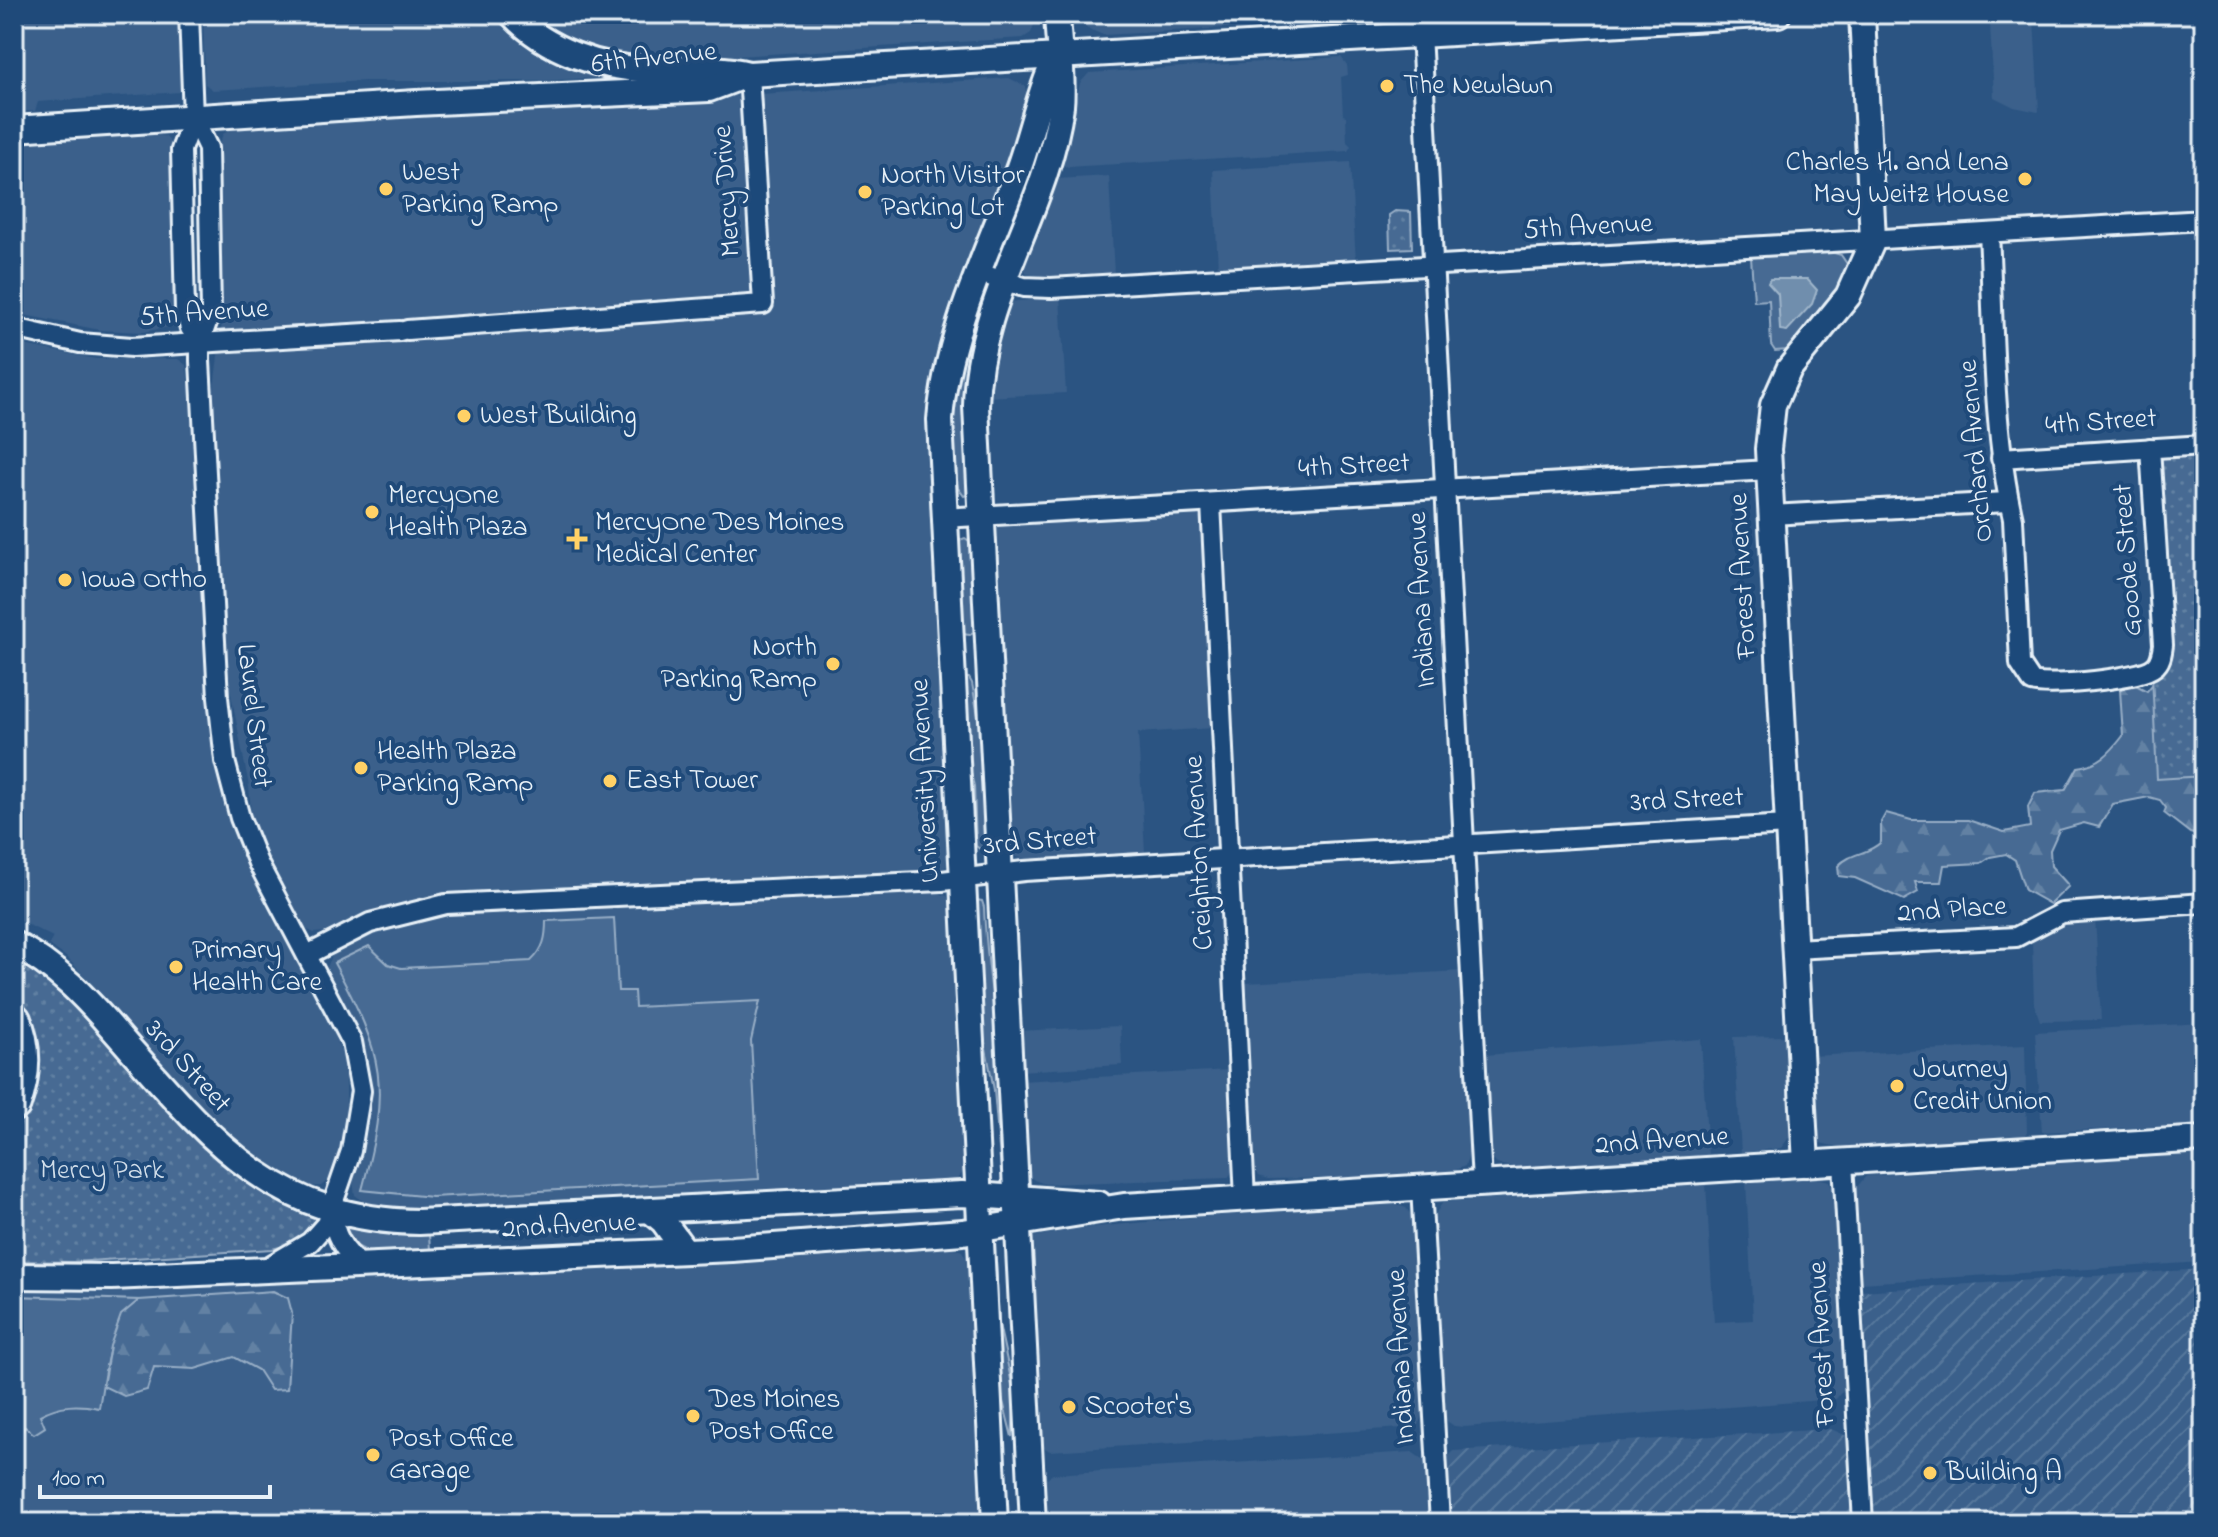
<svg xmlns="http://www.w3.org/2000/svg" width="2218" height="1537" font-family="'Indie Flower',sans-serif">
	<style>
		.built { fill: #3a608b }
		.industrial { fill: url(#industrial-furrows) }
		.green { fill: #476b93; stroke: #98aec6; stroke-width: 2 }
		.forest { fill: url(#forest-firs); stroke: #98aec6; stroke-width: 2 }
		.park { fill: url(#park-dots); stroke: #98aec6; stroke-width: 2 }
		.water { fill: #708ead; stroke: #a0b6cb; stroke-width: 2 }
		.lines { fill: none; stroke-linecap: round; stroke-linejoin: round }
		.street-casing { stroke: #e8f1f8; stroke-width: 24 }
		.secondary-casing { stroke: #e8f1f8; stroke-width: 30 }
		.highway-casing { stroke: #e8f1f8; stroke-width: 38 }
		.street { stroke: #1f4a7a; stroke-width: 18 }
		.secondary { stroke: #1f4a7a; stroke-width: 24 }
		.highway { stroke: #1f4a7a; stroke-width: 32 }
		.poi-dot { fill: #ffd166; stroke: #1f4a7a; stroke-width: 3 }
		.labels { text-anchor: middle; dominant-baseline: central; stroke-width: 8; stroke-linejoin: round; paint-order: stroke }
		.street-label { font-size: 28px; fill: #e8f1f8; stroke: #1f4a7a }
		.poi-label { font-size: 28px; fill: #e8f1f8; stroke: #1f4a7a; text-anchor: start }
		.park-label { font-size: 28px; fill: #d0dde9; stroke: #1f4a7a }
	</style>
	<defs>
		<pattern id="industrial-furrows" width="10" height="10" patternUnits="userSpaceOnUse" patternTransform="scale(2)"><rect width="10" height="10" fill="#3a608b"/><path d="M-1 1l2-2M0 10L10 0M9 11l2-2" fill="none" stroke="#56779c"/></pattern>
		<pattern id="forest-firs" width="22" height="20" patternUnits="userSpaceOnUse" patternTransform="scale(2)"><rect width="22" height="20" fill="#476b93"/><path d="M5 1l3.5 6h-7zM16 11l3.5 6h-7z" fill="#6281a3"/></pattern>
		<pattern id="park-dots" width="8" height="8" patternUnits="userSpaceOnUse" patternTransform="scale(2)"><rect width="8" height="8" fill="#476b93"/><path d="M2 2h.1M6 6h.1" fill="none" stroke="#6281a3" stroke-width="1.8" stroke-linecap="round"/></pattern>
	</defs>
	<rect width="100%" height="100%" fill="#2b5482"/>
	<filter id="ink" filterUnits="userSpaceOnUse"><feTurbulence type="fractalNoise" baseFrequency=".0125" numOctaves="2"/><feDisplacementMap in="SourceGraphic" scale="16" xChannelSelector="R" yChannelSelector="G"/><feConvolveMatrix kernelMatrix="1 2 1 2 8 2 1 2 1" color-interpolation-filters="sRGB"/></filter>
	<g filter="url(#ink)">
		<g class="built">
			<polygon points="14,14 181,14 182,89 180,92 38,102 35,111 14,112"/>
			<polygon points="203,14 498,14 515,29 609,77 540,81 365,81 213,90 205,84"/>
			<polygon points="527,14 1034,14 1035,22 1031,33 1023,38 657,61 592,51 551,32"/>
			<polygon points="1080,14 1273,14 1273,25 1103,35 1087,28"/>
			<polygon points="2034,18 2039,111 2038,112 2014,107 1994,97 1990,25 1991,20"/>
			<polygon points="1341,57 1347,65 1348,75 1341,77 1343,115 1346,116 1347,142 1351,146 1348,151 1066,167 1062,164 1080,83 1089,73"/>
			<polygon points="1009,78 1025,86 1029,105 945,334 950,854 946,867 934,871 456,893 393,904 324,932 314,933 304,928 270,863 251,814 249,786 227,674 213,397 223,314 219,144 223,134 233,128"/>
			<polygon points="155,134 167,137 173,148 175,326 143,332 100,330 14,313 14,143"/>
			<polygon points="1350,162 1356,261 1218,269 1213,170"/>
			<polygon points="1109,176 1114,275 1059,278 1027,274 1021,263 1056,179"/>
			<polygon points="1060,297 1066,393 986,397 988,369 1008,302"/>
			<polygon points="14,343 96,359 178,359 186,365 191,398 209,723 216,773 230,822 248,869 330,1022 346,1064 346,1123 331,1178 321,1186 307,1186 284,1175 222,1131 102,994 66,957 49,945 53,937 14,918"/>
			<polygon points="1194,512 1202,519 1213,728 1138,733 1145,852 1024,859 1014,856 1009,853 993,530 1006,524"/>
			<polygon points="939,893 947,896 953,906 966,1168 956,1181 426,1208 367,1204 355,1195 353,1182 369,1124 370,1087 359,1031 327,967 334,952 392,927 447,915"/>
			<polygon points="2095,917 2101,1020 2040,1021 2034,1004 2032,943 2062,921"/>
			<polygon points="1460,971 1469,1155 1465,1166 1453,1171 1333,1178 1268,1179 1259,1176 1254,1167 1245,983"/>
			<polygon points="2204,1023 2204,1125 2042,1132 2035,1032"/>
			<polygon points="1120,1026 1122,1065 1019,1071 1017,1031"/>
			<polygon points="1787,1036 1793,1132 1781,1148 1741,1153 1734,1037"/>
			<polygon points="1701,1039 1708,1155 1512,1167 1497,1164 1490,1157 1485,1055"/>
			<polygon points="2025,1045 2027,1133 2025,1136 1838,1147 1820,1143 1815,1135 1810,1056"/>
			<polygon points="1230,1070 1235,1167 1228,1178 1045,1184 1034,1180 1025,1171 1019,1081"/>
			<polygon points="2204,1153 2204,1262 1861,1283 1856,1188 1866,1176"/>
			<polygon points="1814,1177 1829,1181 1835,1193 1845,1387 1836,1399 1464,1427 1454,1426 1444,1419 1434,1216 1443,1202 1706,1184 1714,1322 1753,1320 1746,1181"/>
			<polygon points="1395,1204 1406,1208 1412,1216 1423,1415 1417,1427 1066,1450 1050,1451 1041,1446 1030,1240 1033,1237 1074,1229 1209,1216"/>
			<polygon points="944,1245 962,1251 972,1269 986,1523 14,1523 15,1290 141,1289 412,1277"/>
			<polygon points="1412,1452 1426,1462 1429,1523 1042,1523 1042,1481 1053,1474"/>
		</g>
		<g class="industrial">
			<polygon points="2204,1269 2204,1523 1874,1523 1861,1291"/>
			<polygon points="1831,1429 1847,1436 1852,1523 1450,1523 1447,1457 1453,1451"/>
		</g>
		<g class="green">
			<polygon points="1831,252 1841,255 1847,264 1841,287 1789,350 1775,351 1771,345 1769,300 1754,301 1751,257"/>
			<polygon points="972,313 980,316 969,494 964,496 958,488 949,419"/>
			<polygon points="965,538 972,543 976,631 970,635 962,634 957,541"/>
			<polygon points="963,678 969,678 972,683 981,732 987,848 981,850 976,846 974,786 964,746"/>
			<path d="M976,900L982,901L984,907C987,993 1011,1086 1001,1171L994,1090L977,1001Z"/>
			<path d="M614,918L618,991H634L635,1007L760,1001L751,1041L759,1179L432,1197L362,1190C390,1086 385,1057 334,963L369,946L388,964L401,968L531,961C544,949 546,937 546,921Z"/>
			<polygon points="345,1226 399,1234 429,1234 430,1250 370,1253 349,1242"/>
			<polygon points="992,1262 996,1262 999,1324 1015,1398 1012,1437 995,1369"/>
			<path d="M14,1296L139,1300C107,1328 106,1368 99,1408C78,1404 60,1404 40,1415L45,1427L34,1434L25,1427L14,1442Z"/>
		</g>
		<g class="forest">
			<path d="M2204,623V837L2190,833L2164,813L2166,808L2160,800L2149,797L2113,804L2099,827L2084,823L2059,830L2050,850L2051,866L2069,886L2050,904L2025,890L2015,860L2006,854L1990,857L1981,863L1944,865L1941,882H1915L1918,892L1904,900L1855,878L1839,876L1838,866C1851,852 1868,855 1881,842V822L1886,813L1911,820H1968L2004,832L2030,827L2028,807L2035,793L2065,790L2078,767C2100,764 2110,753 2123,736L2120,690L2132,683L2147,691Z"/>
			<polygon points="273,1291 288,1298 292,1313 287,1389 271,1390 258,1370 234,1357 195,1369 154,1367 147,1390 124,1396 103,1386 110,1346 121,1315 139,1300"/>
		</g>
		<g class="park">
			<polygon points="1395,211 1411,212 1412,248 1390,249 1389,215"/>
			<polygon points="2204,454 2204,776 2157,779 2152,675 2156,672 2159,457"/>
			<path d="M14,960C87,1001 132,1077 191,1135C228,1172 270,1197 318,1217L316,1228L288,1245L272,1249L73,1262L14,1261V1132L27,1102L19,1006L14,997Z"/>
		</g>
		<polygon class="water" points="1770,279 1807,279 1817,290 1812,304 1787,331 1780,330 1778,294 1768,283"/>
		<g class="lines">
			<defs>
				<g id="street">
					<polyline points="189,14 193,117 181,150 185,310 190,328 200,342"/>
					<polyline points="1420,14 1482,1183"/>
					<polyline points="193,117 208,148 211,311 200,342 200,361 218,697 225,761 240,818 258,863 352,1042 361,1091 351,1151 326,1224 310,1242 266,1268"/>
					<path d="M1989,233C1994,327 1992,427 2013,519L2020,664L2032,682C2050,687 2140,679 2154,667C2161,662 2162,653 2163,645L2150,448"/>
					<polyline points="979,273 1024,287 1051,288 2204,220"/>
					<polyline points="14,328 80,343 132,347 400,331"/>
					<polyline points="407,330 763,304 749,74"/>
					<polyline points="2001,458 2204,445"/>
					<polyline points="1211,503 1245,1199"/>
					<polyline points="1771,515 2007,502"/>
					<polyline points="943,518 1769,470"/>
					<polyline points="1794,949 2016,937 2062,913 2204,903"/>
					<polyline points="307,955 370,923 446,904 942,881 1024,871 1787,825"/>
					<polyline points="1843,1162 1863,1523"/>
					<polyline points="1421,1187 1440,1523"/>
					<path d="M331,1209C334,1234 342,1251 363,1266"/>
				</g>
				<g id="secondary">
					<path d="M512,14C546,51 600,68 649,70C684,71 714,65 749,74"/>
					<polyline points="14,129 416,103 709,89 749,74 1778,14"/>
					<path d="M14,944C58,967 87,999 119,1036C208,1137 272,1220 419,1222L962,1194L1099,1204"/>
					<polyline points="1806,1164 1768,449 1773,405 1789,369 1848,296 1873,240 1862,14"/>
					<polyline points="651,1211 663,1221 685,1251"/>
					<polyline points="14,1276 112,1277 732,1249 963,1232 1124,1206 2204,1139"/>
					<path d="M995,1523L940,420C947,331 988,252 1018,170C1032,132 1039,92 1057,55"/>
					<path d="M1033,1523L976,406C978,296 1047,211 1061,106C1064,77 1058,43 1057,14"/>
				</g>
				<path id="highway" d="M14,1020C26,1048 24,1076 14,1104"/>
			</defs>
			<use href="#street" class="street-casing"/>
			<use href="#secondary" class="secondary-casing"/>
			<use href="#highway" class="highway-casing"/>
			<use href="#street" class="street"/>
			<use href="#secondary" class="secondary"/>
			<use href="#highway" class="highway"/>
		</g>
	</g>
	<g class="poi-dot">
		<circle cx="1387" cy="86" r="8"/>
		<circle cx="2025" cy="179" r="8"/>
		<circle cx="386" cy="189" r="8"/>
		<circle cx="865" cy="192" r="8"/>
		<circle cx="464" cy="416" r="8"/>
		<circle cx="372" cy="512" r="8"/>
		<path d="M573 527h8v8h8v8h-8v8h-8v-8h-8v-8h8z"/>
		<circle cx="65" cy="580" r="8"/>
		<circle cx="833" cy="664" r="8"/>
		<circle cx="361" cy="768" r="8"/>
		<circle cx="610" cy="781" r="8"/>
		<circle cx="176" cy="967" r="8"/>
		<circle cx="1897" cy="1086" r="8"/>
		<circle cx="1069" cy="1407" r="8"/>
		<circle cx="693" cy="1416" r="8"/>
		<circle cx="373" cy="1455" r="8"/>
		<circle cx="1930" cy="1473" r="8"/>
	</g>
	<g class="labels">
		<g class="street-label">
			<text transform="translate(654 59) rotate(-6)">6th Avenue</text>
			<text transform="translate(728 191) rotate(-94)">Mercy Drive</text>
			<text transform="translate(1588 228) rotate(-3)">5th Avenue</text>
			<text transform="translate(204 314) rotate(-4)">5th Avenue</text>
			<text transform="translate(2101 423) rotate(-4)">4th Street</text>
			<text transform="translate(1977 451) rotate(-95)">Orchard Avenue</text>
			<text transform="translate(1354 467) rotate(-3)">4th Street</text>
			<text transform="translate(2129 560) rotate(-94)">Goode Street</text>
			<text transform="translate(1744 576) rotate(-93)">Forest Avenue</text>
			<text transform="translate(1423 600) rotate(-93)">Indiana Avenue</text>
			<text transform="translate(253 716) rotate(83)">Laurel Street</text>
			<text transform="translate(926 781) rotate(-93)">University Avenue</text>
			<text transform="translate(1687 801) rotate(-3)">3rd Street</text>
			<text transform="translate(1040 842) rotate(-5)">3rd Street</text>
			<text transform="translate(1200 853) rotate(-93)">Creighton Avenue</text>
			<text transform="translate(1952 911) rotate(-4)">2nd Place</text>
			<text transform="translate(187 1067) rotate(48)">3rd Street</text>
			<text transform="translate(1662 1142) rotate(-4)">2nd Avenue</text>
			<text transform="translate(569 1227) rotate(-3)">2nd Avenue</text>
			<text transform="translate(1823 1344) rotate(-93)">Forest Avenue</text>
			<text transform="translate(1402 1357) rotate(-93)">Indiana Avenue</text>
		</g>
		<g class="poi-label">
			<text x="1403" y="86">The Newlawn</text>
			<text x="2009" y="163" text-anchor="end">Charles H. and Lena<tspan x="2009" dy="32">May Weitz House</tspan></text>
			<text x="402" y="173">West<tspan x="402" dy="32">Parking Ramp</tspan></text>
			<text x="881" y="176">North Visitor<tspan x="881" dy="32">Parking Lot</tspan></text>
			<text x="480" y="416">West Building</text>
			<text x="388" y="496">MercyOne<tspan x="388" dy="32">Health Plaza</tspan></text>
			<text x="595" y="523">MercyOne Des Moines<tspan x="595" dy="32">Medical Center</tspan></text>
			<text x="81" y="580">Iowa Ortho</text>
			<text x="817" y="648" text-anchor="end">North<tspan x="817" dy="32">Parking Ramp</tspan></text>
			<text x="377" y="752">Health Plaza<tspan x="377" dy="32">Parking Ramp</tspan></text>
			<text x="626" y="781">East Tower</text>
			<text x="192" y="951">Primary<tspan x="192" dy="32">Health Care</tspan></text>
			<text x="1913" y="1070">Journey<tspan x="1913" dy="32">Credit Union</tspan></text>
			<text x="709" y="1400">Des Moines<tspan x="709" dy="32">Post Office</tspan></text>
			<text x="1085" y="1407">Scooter's</text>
			<text x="389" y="1439">Post Office<tspan x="389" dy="32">Garage</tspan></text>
			<text x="1946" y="1473">Building A</text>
		</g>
		<g class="park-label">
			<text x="102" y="1171">Mercy Park</text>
		</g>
	</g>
	<rect width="2218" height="1537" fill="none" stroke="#1f4a7a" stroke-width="48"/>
	<rect x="24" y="24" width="2170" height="1489" fill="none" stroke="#e8f1f8" stroke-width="3" filter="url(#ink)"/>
	<path d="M40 1485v12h230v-12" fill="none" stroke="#e8f1f8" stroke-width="4"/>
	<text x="52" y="1485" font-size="24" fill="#e8f1f8" stroke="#1f4a7a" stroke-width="6" paint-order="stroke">100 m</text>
</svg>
